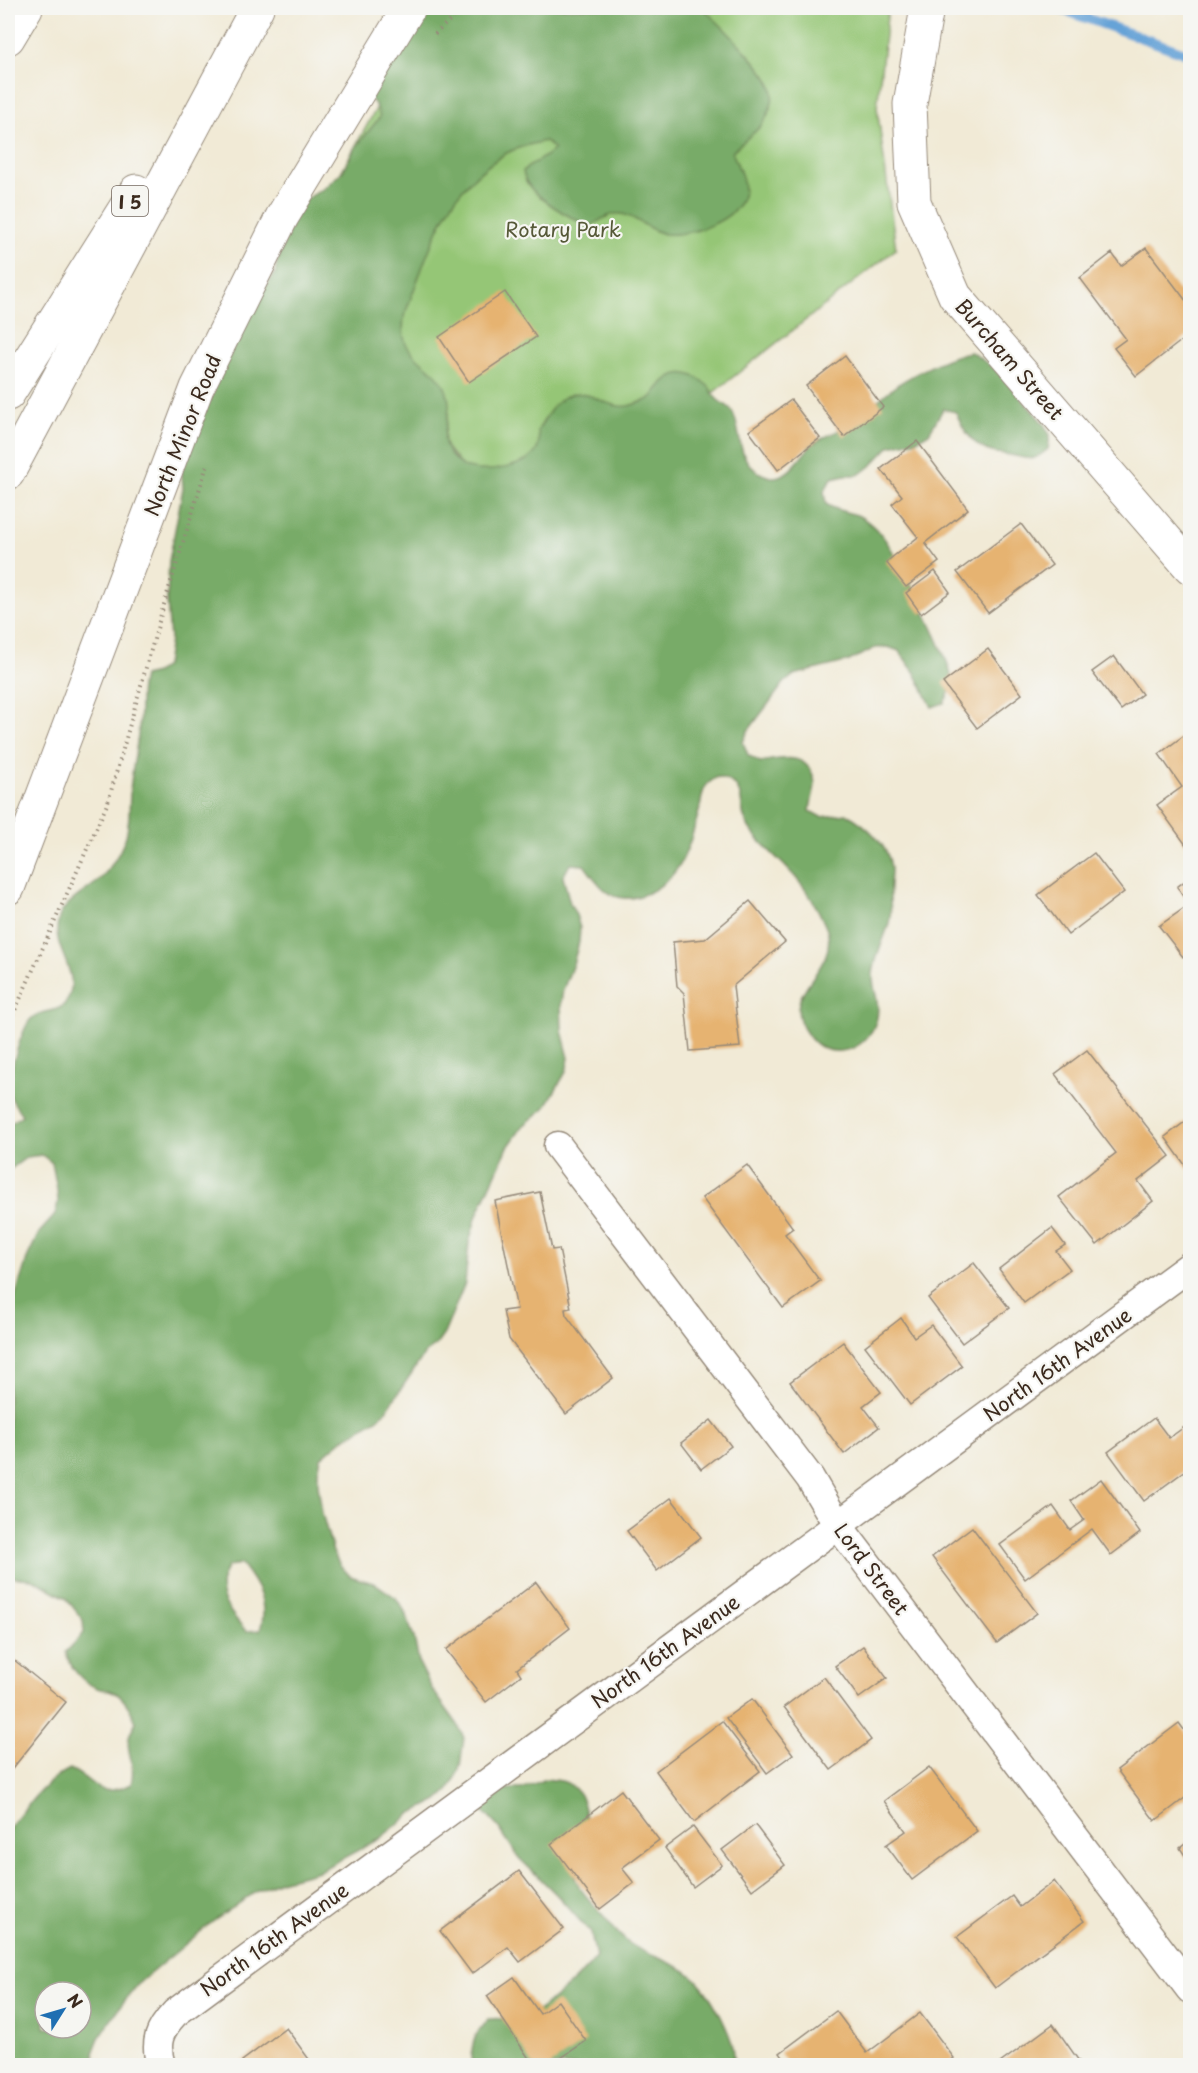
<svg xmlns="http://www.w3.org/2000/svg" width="1198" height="2073" font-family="'Playpen Sans',sans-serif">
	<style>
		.green { fill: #95c676; stroke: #68784a; stroke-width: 1.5 }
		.forest { fill: #78ab67; stroke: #5a6a42; stroke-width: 1.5; fill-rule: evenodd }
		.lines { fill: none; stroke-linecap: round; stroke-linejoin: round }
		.stream { stroke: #66a3d7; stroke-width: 10 }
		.building { fill: #e6b371 }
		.minor-casing { stroke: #968a7a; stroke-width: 31 }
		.tertiary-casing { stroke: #968a7a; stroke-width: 35 }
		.motorway-casing { stroke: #968a7a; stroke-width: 35 }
		.path { stroke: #968a7a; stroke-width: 4; stroke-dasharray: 1.5 4.5; stroke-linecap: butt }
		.minor { stroke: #fff; stroke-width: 28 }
		.tertiary { stroke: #fff; stroke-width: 33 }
		.motorway { stroke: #fff; stroke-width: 33 }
		.labels { text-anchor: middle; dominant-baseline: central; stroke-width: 4.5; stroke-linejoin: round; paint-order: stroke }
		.shield { fill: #f6f6f2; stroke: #73675e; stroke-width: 1.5 }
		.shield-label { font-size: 18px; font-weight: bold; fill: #3b2a1e }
		.park-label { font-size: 20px; fill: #565938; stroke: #f6f6f2 }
		.street-label { font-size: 20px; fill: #3b2a1e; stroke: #f6f6f2 }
	</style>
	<rect width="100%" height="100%" fill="#f6f6f2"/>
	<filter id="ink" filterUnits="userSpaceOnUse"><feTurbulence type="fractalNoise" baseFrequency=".0167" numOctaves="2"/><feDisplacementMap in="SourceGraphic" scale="12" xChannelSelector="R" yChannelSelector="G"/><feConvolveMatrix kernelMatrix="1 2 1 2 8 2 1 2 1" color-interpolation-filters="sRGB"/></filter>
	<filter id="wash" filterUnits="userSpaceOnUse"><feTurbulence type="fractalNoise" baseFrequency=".008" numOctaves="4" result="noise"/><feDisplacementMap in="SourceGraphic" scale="24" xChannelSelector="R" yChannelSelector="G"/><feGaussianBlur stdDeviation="1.35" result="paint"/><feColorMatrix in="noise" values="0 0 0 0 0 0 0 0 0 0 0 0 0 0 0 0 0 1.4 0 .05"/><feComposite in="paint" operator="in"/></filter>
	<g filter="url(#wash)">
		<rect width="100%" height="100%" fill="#f1ead6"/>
		<polygon class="green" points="432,8 888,8 877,107 896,249 522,543 295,255"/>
		<g class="forest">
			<path d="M401,8H703C718,22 768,71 772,88C775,99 769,114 763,123C756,133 741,142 732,152C737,164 747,183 743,196C736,221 689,237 665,234C647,231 631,211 615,214C607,215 598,222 590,226C575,221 537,199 528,184C525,181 524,175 523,171C533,162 544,159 554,149L545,141C532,144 517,147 505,154C487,165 466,183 454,201C432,234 419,279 404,316C403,325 402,335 406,344C417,365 443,370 448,397C454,422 432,438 456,461C471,477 518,470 533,455C540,448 539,439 538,430C545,419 552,405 563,398C586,383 605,410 628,406C634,404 644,402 649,399C653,397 655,392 658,389C672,369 689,369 707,385C712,389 713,396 718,400C722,404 729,405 732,411C743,431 734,460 762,474C763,474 769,477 770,477C790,479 800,456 812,445C823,436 836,433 848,425C865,414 880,397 897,385C914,374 952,354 971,352L995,369L1043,423L1050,435L1048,449C1034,461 1032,460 1015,456C1008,454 1000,454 992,452C974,448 962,428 956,412L943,409L929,433L917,440L890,446L870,467L858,475H845L832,478L824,491L826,504C839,512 845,511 857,515C865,518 873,526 879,532C894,547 948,655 951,676C953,686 949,694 944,703L932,707L915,673L899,651L888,647L875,648L849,661L794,675L784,683L748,731L743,742L748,755L760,762C783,758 808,751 815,782C816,787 810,804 810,811L821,817L847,814C866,825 889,845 891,868C891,878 889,887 890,896C890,906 892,913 889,923C884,940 875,956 873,974C872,984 876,992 877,1001C882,1028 861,1053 834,1051C823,1050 814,1044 808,1035C775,991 836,975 828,933C826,926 822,919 819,912C810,894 798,879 784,865C772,853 760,843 750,829C734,807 752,784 717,777C714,779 708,783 706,786C702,791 701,802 700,808C689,846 682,882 640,896C611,905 599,885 584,865L570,864L563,877L570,903L576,915L580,928L579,942L573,964L563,990L561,1003L562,1031L569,1058L566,1072L545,1108L523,1126L508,1147L477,1215L469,1242L465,1283L444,1334L436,1345L425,1353L387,1410L377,1419L342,1440L321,1458L318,1471V1485L322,1513L333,1552L340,1565L350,1576L376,1584L396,1598L404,1610L414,1637L419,1663L432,1689L458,1725L464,1738L460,1766L455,1779L448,1791L438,1800L412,1813L379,1839L319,1871L280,1881L257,1891L211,1923L140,1982L122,2004L99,2038L94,2051L96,2065H8V1830C26,1808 44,1781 70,1769C98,1782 95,1800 131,1784C138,1757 118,1749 136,1722C131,1711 125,1698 114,1692C109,1689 105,1690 100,1689C83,1684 70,1668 66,1652L84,1633L83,1620L66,1598L33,1579L8,1577V1319L28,1256L39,1233L55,1215L58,1202L57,1189L52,1163L42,1155L27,1157L8,1171V1121L11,1123L22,1115C18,1109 10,1099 9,1092C7,1079 22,1026 32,1018C44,1007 62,1016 69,996C80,969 49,947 59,918C64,902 86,892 98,881C109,871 120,853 125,839C130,826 129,808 130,794C131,771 137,749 139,726C141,709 138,693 143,676L156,673L166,665L170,640L167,600L169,561L183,488L181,463L187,426L260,294L275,274L277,262L299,203L323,189L343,171L355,148L380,117L376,106L368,95ZM241,1564C258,1585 269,1604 260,1630L246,1631C229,1611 211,1593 228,1566ZM45,1992H81V2028H45Z"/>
			<path d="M546,1779C555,1780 565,1780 572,1786C584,1795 588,1814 584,1828C581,1840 573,1855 573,1867C573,1885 590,1900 601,1913C610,1923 617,1935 629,1943C647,1956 671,1960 690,1974C709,1988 738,2041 734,2065L473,2066C469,2046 475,2033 488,2019C493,2019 498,2018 502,2019C507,2020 512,2022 516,2022C533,2020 586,1972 596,1957L591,1933L556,1894L519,1858L499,1828L482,1810L483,1797L494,1789H521Z"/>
		</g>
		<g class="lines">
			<polyline class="stream" points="1058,8 1190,55"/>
		</g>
		<g id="blocks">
			<g class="building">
				<polygon points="1146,248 1190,306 1190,334 1136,376 1114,348 1126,339 1080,278 1112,253 1121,266"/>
				<polygon points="505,292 536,337 469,382 439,337"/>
				<polygon points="845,356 883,407 844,437 806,386"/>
				<polygon points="791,400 820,438 778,470 749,431"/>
				<polygon points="917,441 968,509 925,543 939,562 906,587 886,562 918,537 892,504 902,496 881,469"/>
				<polygon points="1021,524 1052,565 988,613 957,572"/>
				<polygon points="935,571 950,592 921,614 906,593"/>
				<polygon points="988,649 1022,694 977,728 943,683"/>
				<polygon points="1114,656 1142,694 1121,710 1092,672"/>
				<polygon points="1190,731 1190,842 1186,845 1157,805 1182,787 1159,754"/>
				<polygon points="1094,853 1124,892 1068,935 1038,895"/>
				<polygon points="1190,877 1190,951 1183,957 1159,926 1190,904 1177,887"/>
				<polygon points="750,901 785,942 733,986 740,1047 690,1051 684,993 677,986 673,942 705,939"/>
				<polygon points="1087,1050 1170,1156 1138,1181 1153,1201 1097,1245 1059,1197 1116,1153 1055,1074"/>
				<polygon points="1190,1118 1190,1172 1165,1137"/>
				<polygon points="747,1165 793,1228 785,1234 820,1281 783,1308 702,1198"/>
				<polygon points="540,1192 552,1250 559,1249 571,1308 565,1309 566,1315 613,1378 566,1414 509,1339 503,1311 517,1309 495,1201"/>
				<polygon points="1052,1228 1065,1245 1056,1251 1070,1269 1024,1303 999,1269"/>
				<polygon points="974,1263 1009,1308 962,1343 928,1298"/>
				<polygon points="901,1318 914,1337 931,1325 962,1366 910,1405 865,1346"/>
				<polygon points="843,1342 881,1392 863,1406 879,1427 844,1454 790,1382"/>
				<polygon points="1154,1418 1169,1438 1190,1423 1190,1467 1144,1501 1108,1452"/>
				<polygon points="711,1420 731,1446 701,1469 681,1443"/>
				<polygon points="1101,1479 1140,1533 1111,1555 1092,1529 1025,1579 1000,1545 1053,1506 1070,1530 1084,1520 1071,1501"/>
				<polygon points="671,1498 701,1537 657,1571 627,1531"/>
				<polygon points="972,1527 1037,1613 997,1643 932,1557"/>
				<polygon points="536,1582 570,1628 517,1669 521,1675 486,1702 446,1650"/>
				<polygon points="863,1646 887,1678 859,1698 835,1666"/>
				<polygon points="8,1655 66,1702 8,1774"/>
				<polygon points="824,1677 871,1740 831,1770 784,1707"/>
				<polygon points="752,1699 793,1754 767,1773 726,1718"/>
				<polygon points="722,1721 760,1771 694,1822 656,1771"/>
				<polygon points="1179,1723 1190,1738 1190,1794 1155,1821 1117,1770"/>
				<polygon points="929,1767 977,1831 912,1880 886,1845 906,1831 884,1801"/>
				<polygon points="621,1790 659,1840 622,1868 634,1883 600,1909 551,1844"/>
				<polygon points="755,1825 785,1865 752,1890 722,1850"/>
				<polygon points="693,1827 722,1865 693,1887 665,1848"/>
				<polygon points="1190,1840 1190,1863 1180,1848"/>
				<polygon points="519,1871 564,1929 520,1962 508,1947 472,1974 440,1931"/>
				<polygon points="1054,1881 1084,1921 995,1988 957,1937 1012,1896 1020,1907"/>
				<polygon points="514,1977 540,2014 558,2001 586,2041 549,2066 534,2066 487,1996"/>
				<polygon points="836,2011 867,2053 920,2013 954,2058 944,2066 789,2066 780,2053"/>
				<polygon points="1053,2024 1079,2061 1073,2066 996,2066"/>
				<polygon points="286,2028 314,2066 245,2066 242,2061"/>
			</g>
		</g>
	</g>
	<g filter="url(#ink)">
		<use href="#blocks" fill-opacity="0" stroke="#968a7a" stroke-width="1.5"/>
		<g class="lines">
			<defs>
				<g id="minor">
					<polyline points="558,1146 810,1478 837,1524 1190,1989"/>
					<path d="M161,2066C154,2042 159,2030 175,2013L1190,1266"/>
				</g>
				<g id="tertiary">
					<polyline points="927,8 910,104 914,202 955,296 1190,567"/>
					<polyline points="8,888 197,388 282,217 409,8"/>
				</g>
				<g id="motorway">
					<polyline points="8,38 26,8"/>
					<polyline points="8,394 136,191"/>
					<polyline points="8,473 257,8"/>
				</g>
			</defs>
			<use href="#minor" class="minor-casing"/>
			<use href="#tertiary" class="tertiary-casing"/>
			<use href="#motorway" class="motorway-casing"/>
			<g class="path">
				<polyline points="435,34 463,8"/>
				<polyline points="8,1026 108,802 162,611 207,465"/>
			</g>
			<use href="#minor" class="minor"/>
			<use href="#tertiary" class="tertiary"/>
			<use href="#motorway" class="motorway"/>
		</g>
	</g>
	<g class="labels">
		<rect class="shield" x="112" y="186" width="36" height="30" rx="4.5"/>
		<g class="shield-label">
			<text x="130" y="201">I 5</text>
		</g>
		<g class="park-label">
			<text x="563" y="229">Rotary Park</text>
		</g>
		<g class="street-label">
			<text transform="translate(1010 359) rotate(49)">Burcham Street</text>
			<text transform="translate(182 435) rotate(-68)">North Minor Road</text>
			<text transform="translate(1057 1364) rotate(-36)">North 16th Avenue</text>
			<text transform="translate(872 1569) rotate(53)">Lord Street</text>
			<text transform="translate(665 1651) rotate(-36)">North 16th Avenue</text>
			<text transform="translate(274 1939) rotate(-36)">North 16th Avenue</text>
		</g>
	</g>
	<rect width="1198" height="2073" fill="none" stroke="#f6f6f2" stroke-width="30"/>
	<g transform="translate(63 2010) rotate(53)"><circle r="28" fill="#f6f6f2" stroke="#aba49d" stroke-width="1.5"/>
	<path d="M0-4.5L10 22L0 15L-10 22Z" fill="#1f6fb2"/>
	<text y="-9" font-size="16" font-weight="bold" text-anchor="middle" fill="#3b2a1e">N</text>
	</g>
</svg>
